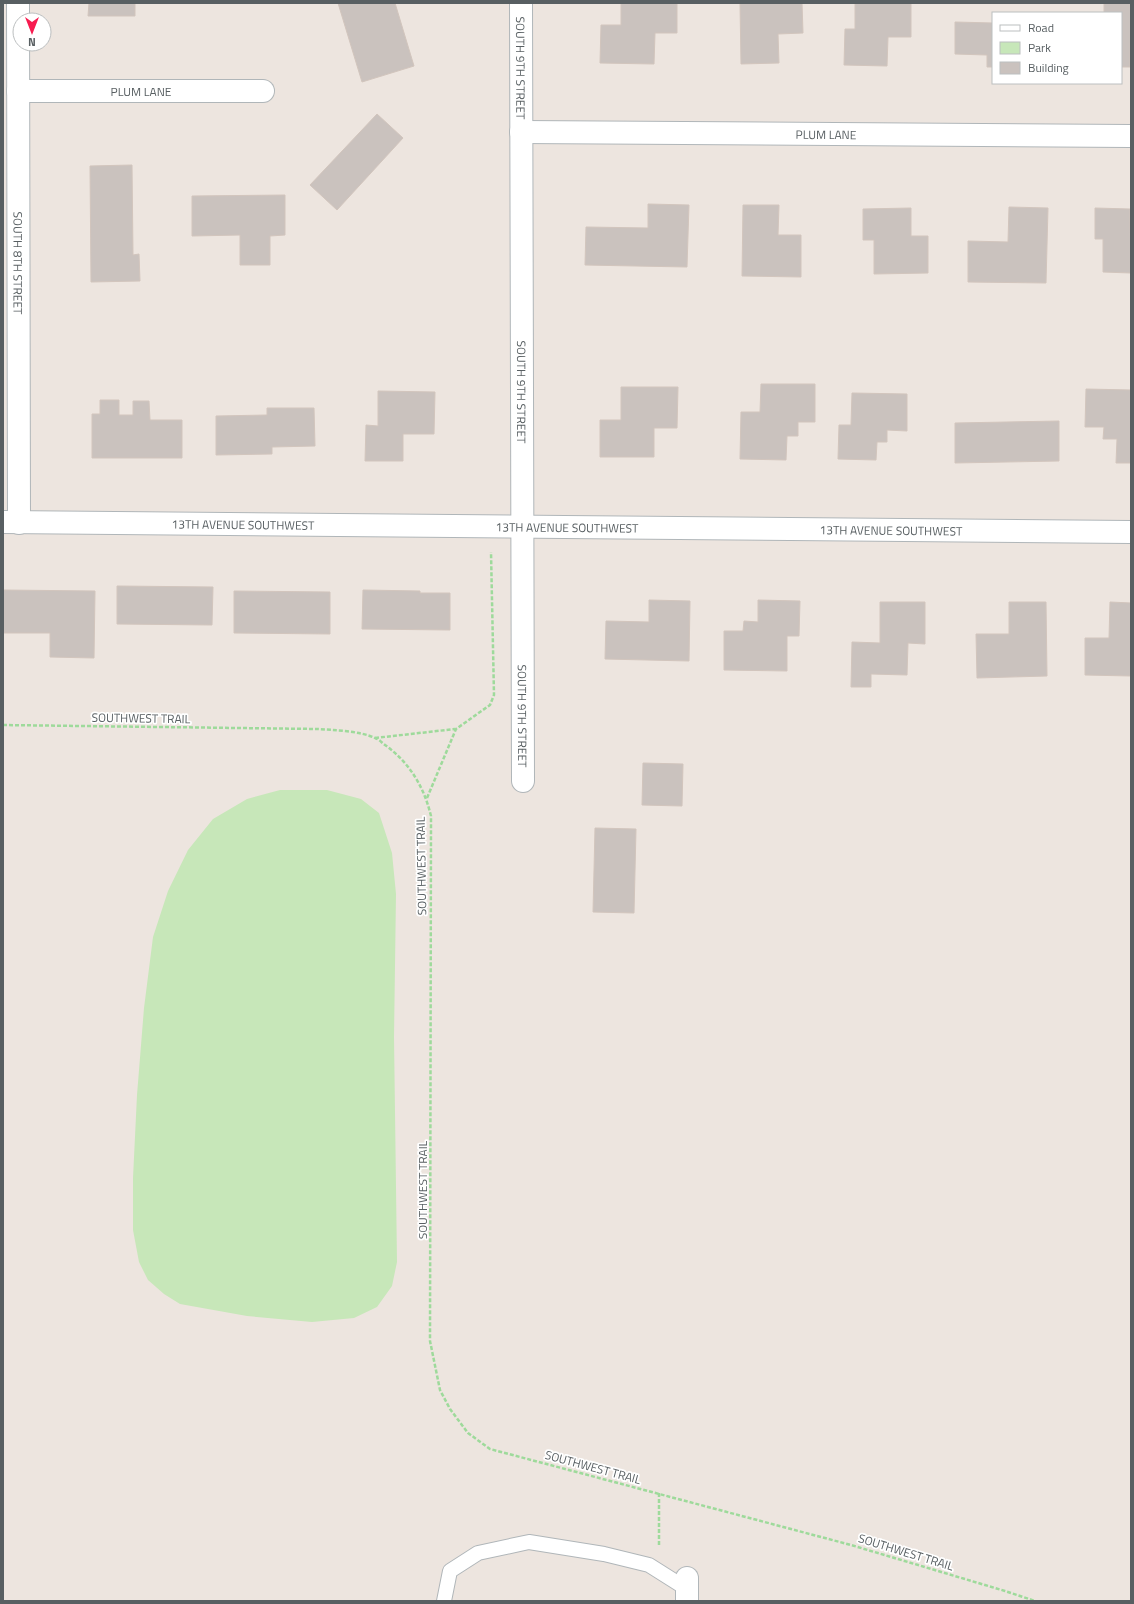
<svg xmlns="http://www.w3.org/2000/svg" width="1134" height="1604" font-family="'Titillium Web',sans-serif">
	<style>
		.green { fill: #c7e7b9 }
		.building { fill: #cac2be; stroke: #d2c5bd }
		.lines { fill: none; stroke-linecap: round; stroke-linejoin: round }
		.service-casing { stroke: #b0b6b9; stroke-width: 16 }
		.minor-casing { stroke: #b0b6b9; stroke-width: 24 }
		.path { stroke: #9eda9b; stroke-width: 2.5; stroke-dasharray: 4 2; stroke-linecap: butt }
		.service { stroke: #fff; stroke-width: 14 }
		.minor { stroke: #fff; stroke-width: 22 }
		.labels { text-anchor: middle; dominant-baseline: central; stroke-width: 3.5; stroke-linejoin: round; paint-order: stroke }
		.street-label { font-size: 12px; fill: #585f62; stroke: #fff }
	</style>
	<rect width="100%" height="100%" fill="#ede5df"/>
	<polygon class="green" points="280,790 327,790 361,799 379,813 392,853 396,894 394,1037 397,1262 392,1286 377,1307 354,1318 312,1322 247,1316 180,1304 164,1294 148,1280 139,1262 133,1230 133,1178 137,1095 144,1008 153,937 168,891 188,850 213,819 247,799"/>
	<g class="building">
		<polygon points="89,3 135,3 135,16 88,16"/>
		<polygon points="338,3 395,3 414,66 362,82"/>
		<polygon points="621,3 677,3 677,33 655,33 654,64 600,63 601,25 621,25"/>
		<polygon points="740,3 802,3 803,33 778,34 779,63 741,64"/>
		<polygon points="855,3 911,3 911,37 888,37 887,66 844,65 845,29 855,29"/>
		<polygon points="1104,3 1131,3 1130,67 1121,67 1121,13 1104,13"/>
		<polygon points="955,22 993,23 993,67 987,67 987,55 955,54"/>
		<polygon points="377,114 403,138 337,210 310,185"/>
		<polygon points="132,165 133,255 139,254 140,281 91,282 90,166"/>
		<polygon points="285,195 285,235 270,236 270,265 240,265 240,235 192,236 192,196"/>
		<polygon points="648,204 689,205 687,267 585,265 586,227 648,228"/>
		<polygon points="743,205 779,205 778,235 801,235 801,277 742,276"/>
		<polygon points="1009,207 1048,208 1046,283 968,282 968,241 1008,242"/>
		<polygon points="911,208 911,236 928,236 928,273 874,274 874,240 863,240 863,209"/>
		<polygon points="1095,208 1130,209 1131,273 1103,272 1103,239 1095,239"/>
		<polygon points="761,384 815,384 815,422 798,422 798,436 787,436 786,460 740,459 741,412 760,412"/>
		<polygon points="621,387 678,387 677,428 654,428 654,457 600,457 600,420 621,420"/>
		<polygon points="1086,389 1131,390 1131,463 1116,463 1117,439 1103,439 1104,427 1085,427"/>
		<polygon points="378,391 435,392 434,434 403,434 403,461 365,461 366,425 378,426"/>
		<polygon points="852,393 907,394 907,431 887,430 887,442 877,442 876,460 838,459 839,425 851,425"/>
		<polygon points="100,400 119,400 119,415 133,415 133,401 149,401 150,420 182,420 182,458 92,458 92,414 100,414"/>
		<polygon points="267,408 314,408 315,446 272,447 272,454 216,455 216,416 267,415"/>
		<polygon points="1059,421 1059,461 955,463 955,423"/>
		<polygon points="117,586 213,587 212,625 117,624"/>
		<polygon points="3,590 95,591 94,658 50,657 50,633 3,633"/>
		<polygon points="363,590 420,591 420,593 450,593 450,630 362,629"/>
		<polygon points="234,591 330,592 330,634 234,633"/>
		<polygon points="649,600 690,601 689,661 605,659 606,621 649,622"/>
		<polygon points="758,600 800,601 799,636 787,636 787,671 724,670 724,631 743,631 744,621 758,622"/>
		<polygon points="880,602 925,602 925,644 908,643 907,675 871,674 871,687 851,687 852,642 880,643"/>
		<polygon points="1009,602 1046,602 1047,676 977,678 976,634 1009,634"/>
		<polygon points="1110,602 1131,603 1131,676 1085,675 1085,638 1109,638"/>
		<polygon points="643,763 683,764 682,806 642,805"/>
		<polygon points="595,828 636,829 634,913 593,912"/>
	</g>
	<g class="lines">
		<defs>
			<polyline id="service" points="444,1601 450,1571 478,1553 529,1542 604,1554 649,1565 687,1589"/>
			<g id="minor">
				<path id="s1" d="M18,3L19,523"/>
				<path id="s2" d="M521,3L523,781"/>
				<path id="s3" d="M18,91H263"/>
				<path id="s4" d="M521,132L1131,136"/>
				<path id="s5" d="M3,522L1131,532"/>
				<polyline points="687,1578 687,1601"/>
			</g>
		</defs>
		<use href="#service" class="service-casing"/>
		<use href="#minor" class="minor-casing"/>
		<g class="path">
			<path d="M3,725L317,729C333,730 361,731 375,738C379,739 382,743 385,745C410,763 424,787 431,816L430,1341L440,1390L450,1409L468,1433L490,1449L851,1545L1005,1591L1035,1601"/>
			<polyline points="375,738 455,729"/>
			<polyline points="427,798 456,729 490,705 494,695 491,552"/>
			<polyline points="659,1545 659,1493"/>
		</g>
		<use href="#service" class="service"/>
		<use href="#minor" class="minor"/>
	</g>
	<g class="labels">
		<g class="street-label">
			<text stroke="none"><textPath href="#s2" startOffset="65">SOUTH 9TH STREET</textPath></text>
			<text stroke="none"><textPath href="#s3" startOffset="123">PLUM LANE</textPath></text>
			<text stroke="none"><textPath href="#s4" startOffset="305">PLUM LANE</textPath></text>
			<text stroke="none"><textPath href="#s1" startOffset="260">SOUTH 8TH STREET</textPath></text>
			<text stroke="none"><textPath href="#s2" startOffset="389">SOUTH 9TH STREET</textPath></text>
			<text stroke="none"><textPath href="#s5" startOffset="240">13TH AVENUE SOUTHWEST</textPath></text>
			<text stroke="none"><textPath href="#s5" startOffset="564">13TH AVENUE SOUTHWEST</textPath></text>
			<text stroke="none"><textPath href="#s5" startOffset="888">13TH AVENUE SOUTHWEST</textPath></text>
			<text stroke="none"><textPath href="#s2" startOffset="713">SOUTH 9TH STREET</textPath></text>
			<text transform="translate(141 718) rotate(1)">SOUTHWEST TRAIL</text>
			<text transform="translate(421 866) rotate(-91)">SOUTHWEST TRAIL</text>
			<text transform="translate(422 1190) rotate(-90)">SOUTHWEST TRAIL</text>
			<text transform="translate(593 1467) rotate(15)">SOUTHWEST TRAIL</text>
			<text transform="translate(906 1552) rotate(17)">SOUTHWEST TRAIL</text>
		</g>
	</g>
	<rect width="1134" height="1604" fill="none" stroke="#585f62" stroke-width="8"/>
	<rect x="992" y="12" width="130" height="72" fill="#ffffff" stroke="#bcbfc0"/>
	<rect x="1000" y="25" width="20" height="6" fill="#ffffff" stroke="#bcbfc0"/>
	<text x="1028" y="32" font-size="12" fill="#585f62">Road</text>
	<rect x="1000" y="42" width="20" height="12" fill="#c7e7b9" stroke="#bcbfc0"/>
	<text x="1028" y="52" font-size="12" fill="#585f62">Park</text>
	<rect x="1000" y="62" width="20" height="12" fill="#cac2be" stroke="#bcbfc0"/>
	<text x="1028" y="72" font-size="12" fill="#585f62">Building</text>
	<g transform="translate(32 32) rotate(180)"><circle r="19" fill="#ffffff" stroke="#bcbfc0"/>
	<path d="M0-3L7 15L0 10L-7 15Z" fill="#f71b4f"/>
	<text y="-6" font-size="11" font-weight="bold" text-anchor="middle" fill="#585f62">N</text>
	</g>
</svg>
